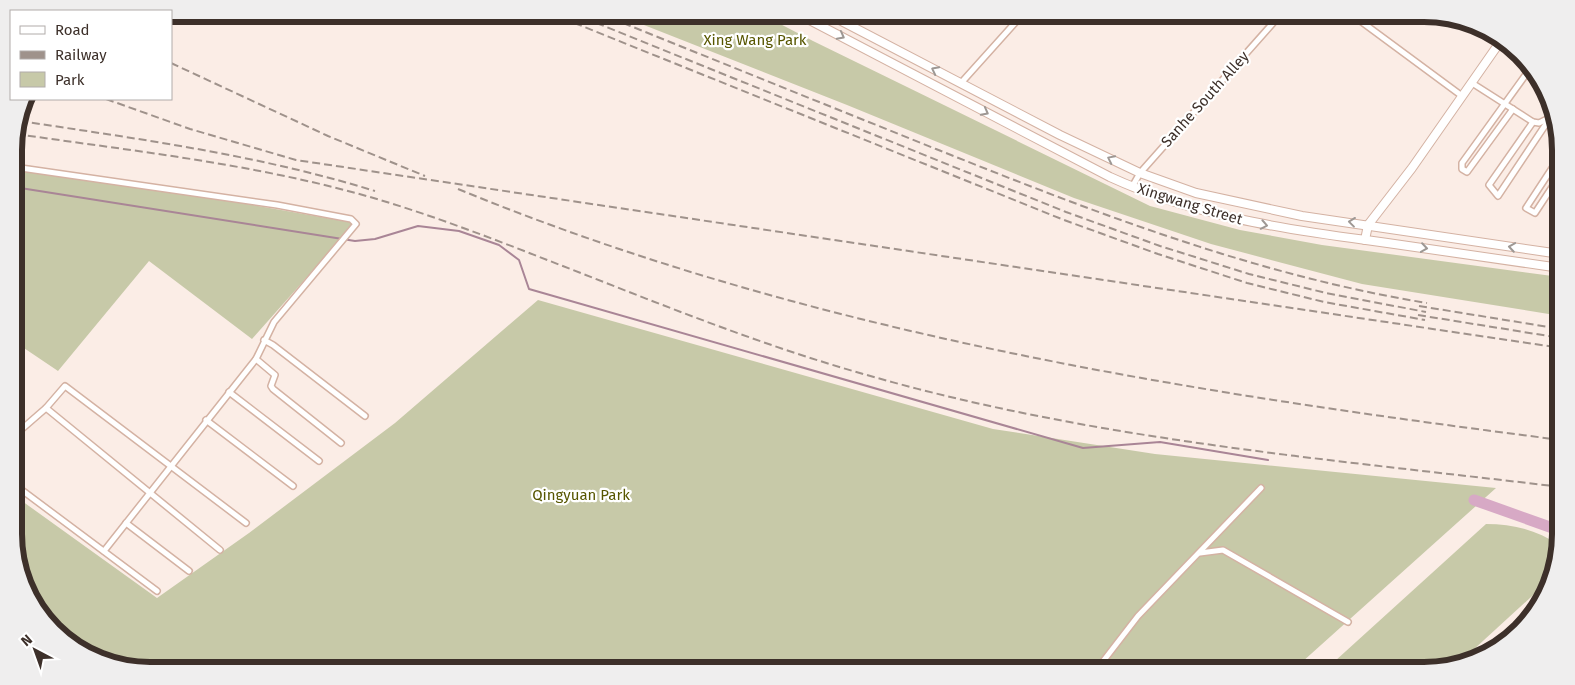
<svg xmlns="http://www.w3.org/2000/svg" width="1575" height="685" font-family="'Fira Sans',sans-serif">
	<style>
		.green { fill: #c7c9a8 }
		.lines { fill: none; stroke-linecap: round; stroke-linejoin: round }
		.stream { stroke: #a98596; stroke-width: 2 }
		.river { stroke: #d7a9c5; stroke-width: 11 }
		.street-casing { stroke: #d4b2a3; stroke-width: 8 }
		.secondary-casing { stroke: #d4b2a3; stroke-width: 10 }
		.street { stroke: #fff; stroke-width: 5 }
		.secondary { stroke: #fff; stroke-width: 8 }
		.rail { stroke: #9f928b; stroke-width: 2; stroke-dasharray: 8 4; stroke-linecap: butt }
		.oneway { stroke: #9e9894 }
		.labels { text-anchor: middle; dominant-baseline: central; stroke-width: 4.5; stroke-linejoin: round; paint-order: stroke }
		.park-label { font-size: 15px; fill: #575600; stroke: #fff }
		.street-label { font-size: 15px; fill: #3d302a; stroke: #fff }
		.rim { fill: none; stroke: #3d302a; stroke-width: 6 }
	</style>
	<rect width="100%" height="100%" fill="#fbede6"/>
	<g class="green">
		<polygon points="616,14 761,14 813,41 1150,206 1240,230 1322,245 1560,277 1561,316 1362,284 1211,244 1074,198 847,105"/>
		<polygon points="14,163 355,223 252,339 149,261 58,371 15,342"/>
		<polygon points="538,300 993,429 1155,454 1496,488 1292,671 151,671 98,661 42,618 15,553 15,496 157,598 249,533 395,423"/>
		<path d="M1486,524C1513,524 1537,530 1559,545L1549,589L1543,586L1460,662L1433,671H1324Z"/>
	</g>
	<g class="lines">
		<polyline class="stream" points="14,187 355,241 375,239 418,226 459,231 499,245 519,260 529,289 1083,448 1160,442 1268,460"/>
		<polyline class="river" points="1474,500 1561,531"/>
		<defs>
			<g id="street">
				<polyline points="1351,14 1462,96"/>
				<polyline points="961,83 1023,14"/>
				<polyline points="1472,83 1533,122 1539,123 1551,117"/>
				<polyline points="1513,109 1467,172 1462,169 1462,163 1532,66"/>
				<polyline points="1533,122 1489,185 1498,196 1552,115"/>
				<polyline points="1560,156 1526,208 1535,213 1560,175"/>
				<polyline points="14,167 277,205 351,219 356,224 274,322 256,359 104,551"/>
				<polyline points="1132,187 1140,173 1281,14"/>
				<polyline points="264,340 273,345 365,416"/>
				<polyline points="256,359 275,375 271,386 273,389 341,443"/>
				<polyline points="15,364 18,360"/>
				<polyline points="229,392 319,461"/>
				<polyline points="46,408 220,550"/>
				<polyline points="206,420 293,486"/>
				<polyline points="15,435 46,408 65,386 246,523"/>
				<polyline points="15,485 157,591"/>
				<polyline points="126,523 189,571"/>
				<polyline points="1200,553 1223,550 1348,622"/>
				<polyline points="1074,671 1088,665 1101,664 1138,616 1261,488"/>
			</g>
			<g id="secondary">
				<path d="M798,14L1110,177C1193,215 1276,228 1366,240C1431,249 1496,259 1560,268"/>
				<polyline points="828,14 1060,135 1140,173 1196,193 1302,216 1560,254"/>
				<polyline points="1365,240 1368,225 1412,168 1500,42"/>
			</g>
		</defs>
		<use href="#street" class="street-casing"/>
		<use href="#secondary" class="secondary-casing"/>
		<use href="#street" class="street"/>
		<use href="#secondary" class="secondary"/>
		<g class="rail">
			<polyline points="552,14 1064,220 1158,254 1247,283 1324,302 1425,320"/>
			<polyline points="574,14 1066,212 1160,246 1249,274 1326,293 1426,312"/>
			<path d="M601,14C712,59 824,104 936,149C1096,213 1256,275 1427,303"/>
			<polyline points="171,63 328,136 425,176"/>
			<polyline points="106,99 190,129 296,160 1561,348"/>
			<path d="M20,121C139,139 259,155 375,191"/>
			<path d="M16,134C134,151 255,164 370,197C439,217 506,244 573,270C670,308 767,347 867,375C1092,440 1329,459 1561,487"/>
			<path d="M458,189C811,334 1185,392 1561,440"/>
			<polyline points="1419,306 1561,329"/>
			<polyline points="1418,315 1561,338"/>
		</g>
	</g>
	<defs><path id="oneway-chevron" d="M-2-3.5L2.5 0L-2 3.5" fill="none" stroke-width="1.6" stroke-linecap="round" stroke-linejoin="round" transform="scale(1.25)"/></defs>
	<g class="oneway">
		<use href="#oneway-chevron" transform="translate(841 36) rotate(28)"/>
		<use href="#oneway-chevron" transform="translate(935 70) rotate(-153)"/>
		<use href="#oneway-chevron" transform="translate(985 112) rotate(28)"/>
		<use href="#oneway-chevron" transform="translate(1111 159) rotate(-154)"/>
		<use href="#oneway-chevron" transform="translate(1352 222) rotate(-173)"/>
		<use href="#oneway-chevron" transform="translate(1264 225) rotate(11)"/>
		<use href="#oneway-chevron" transform="translate(1512 247) rotate(-171)"/>
		<use href="#oneway-chevron" transform="translate(1424 248) rotate(8)"/>
	</g>
	<g class="labels">
		<g class="park-label">
			<text x="755" y="40">Xing Wang Park</text>
			<text x="581" y="495">Qingyuan Park</text>
		</g>
		<g class="street-label">
			<text transform="translate(1205 99) rotate(-48)">Sanhe South Alley</text>
			<text transform="translate(1190 204) rotate(17)">Xingwang Street</text>
		</g>
	</g>
	<path d="M0 0H1575V685H0ZM150 22H1424A128 128 0 0 1 1552 150V534A128 128 0 0 1 1424 662H150A128 128 0 0 1 22 534V150A128 128 0 0 1 150 22Z" fill="#efeeee" fill-rule="evenodd"/>
	<path class="rim" d="M150 22H1424A128 128 0 0 1 1552 150V534A128 128 0 0 1 1424 662H150A128 128 0 0 1 22 534V150A128 128 0 0 1 150 22Z"/>
	<rect x="10" y="10" width="162" height="90" fill="#ffffff" stroke="#b1acaa"/>
	<rect x="20" y="26" width="25" height="8" fill="#ffffff" stroke="#b1acaa"/>
	<text x="55" y="35" font-size="15" fill="#3d302a">Road</text>
	<rect x="20" y="51" width="25" height="8" fill="#9f928b" stroke="#b1acaa"/>
	<text x="55" y="60" font-size="15" fill="#3d302a">Railway</text>
	<rect x="20" y="72" width="25" height="15" fill="#c7c9a8" stroke="#b1acaa"/>
	<text x="55" y="85" font-size="15" fill="#3d302a">Park</text>
	<g transform="translate(35 650) rotate(319)" stroke="#ffffff" stroke-width="4" paint-order="stroke">
	<path d="M0-4L9 19L0 12L-9 19Z" fill="#3d302a"/>
	<text y="-8" font-size="14" font-weight="bold" text-anchor="middle" fill="#3d302a">N</text>
	</g>
</svg>
